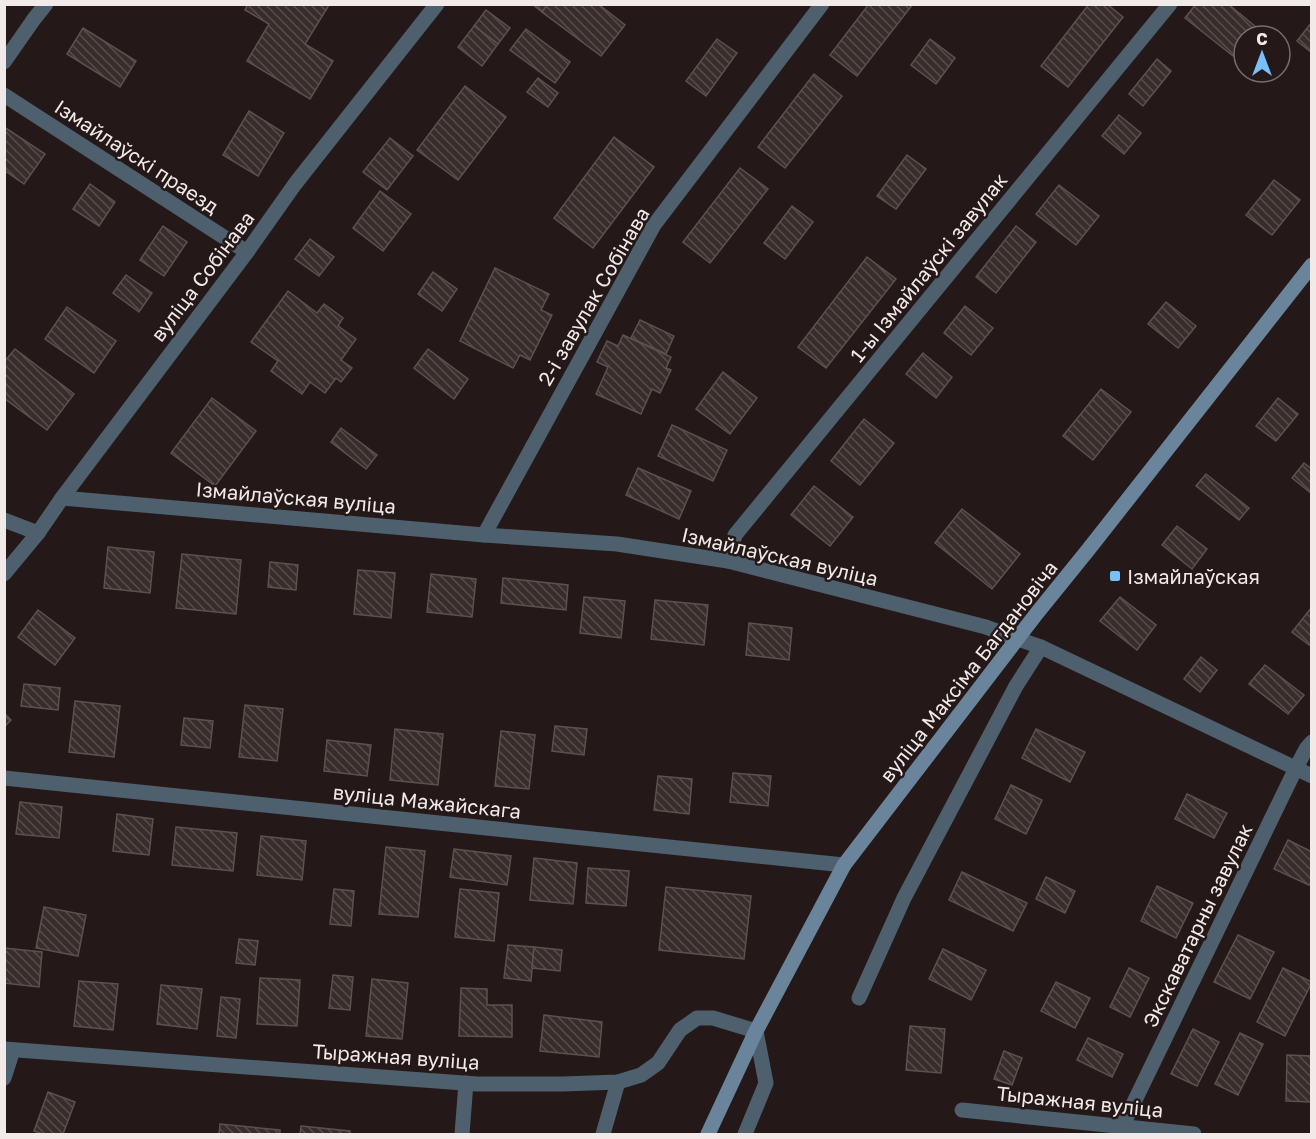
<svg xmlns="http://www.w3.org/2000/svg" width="1316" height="1139" font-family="'Golos Text',sans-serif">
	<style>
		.building { fill: url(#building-back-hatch); stroke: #5e504f; stroke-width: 1.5 }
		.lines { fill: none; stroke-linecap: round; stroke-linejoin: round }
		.service { stroke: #4e5f6d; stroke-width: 15 }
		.minor { stroke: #4e5f6d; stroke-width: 15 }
		.tertiary { stroke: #4e5f6d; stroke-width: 15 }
		.secondary { stroke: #6a849b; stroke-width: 15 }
		.poi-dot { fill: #79bff8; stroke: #241918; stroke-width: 2 }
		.labels { text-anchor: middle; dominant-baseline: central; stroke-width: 5; stroke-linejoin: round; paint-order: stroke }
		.street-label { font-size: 20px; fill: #f2eae9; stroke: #241918 }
		.poi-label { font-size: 20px; fill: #f2eae9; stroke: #241918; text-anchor: start }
	</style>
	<defs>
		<pattern id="building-back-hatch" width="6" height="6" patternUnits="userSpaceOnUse" patternTransform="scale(1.5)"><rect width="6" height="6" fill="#392d2b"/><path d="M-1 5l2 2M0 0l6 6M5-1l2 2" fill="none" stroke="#564c4a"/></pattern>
	</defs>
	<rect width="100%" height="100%" fill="#241918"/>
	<g class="building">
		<polygon points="248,4 329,5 305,44 333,61 310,99 247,61 269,24 245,10"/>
		<polygon points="532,4 548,4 542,12"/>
		<polygon points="548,4 598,4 625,25 601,56 542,12"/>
		<polygon points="869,4 913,4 857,76 830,55"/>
		<polygon points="1089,4 1107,4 1123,17 1068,87 1041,66"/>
		<polygon points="1196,4 1228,4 1256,27 1248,36 1244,36 1244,41 1233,56 1185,18"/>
		<polygon points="486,10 510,28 498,44 474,26"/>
		<polygon points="1312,22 1312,53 1297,41"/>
		<polygon points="474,26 498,44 482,66 458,47"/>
		<polygon points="83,28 136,61 120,87 67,54"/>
		<polygon points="526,29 570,62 555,83 510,50"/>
		<polygon points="717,39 737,53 706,96 686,81"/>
		<polygon points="930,39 955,58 936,84 911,65"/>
		<polygon points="1157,59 1171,71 1143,106 1129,94"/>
		<polygon points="814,74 842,96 785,168 758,147"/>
		<polygon points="538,78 558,93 548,107 527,92"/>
		<polygon points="465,86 506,117 458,180 417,150"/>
		<polygon points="249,111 284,133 258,176 223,155"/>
		<polygon points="1119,115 1141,133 1124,154 1102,136"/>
		<polygon points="4,127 45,154 24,184 4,170"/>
		<polygon points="614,137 654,167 593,248 554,218"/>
		<polygon points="390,138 413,156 387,190 363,172"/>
		<polygon points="907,155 926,169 896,209 877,196"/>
		<polygon points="740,168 768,189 710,263 683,242"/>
		<polygon points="1274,180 1300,200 1272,235 1246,215"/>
		<polygon points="90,184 115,202 99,226 73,209"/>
		<polygon points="1059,185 1099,216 1076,245 1036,214"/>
		<polygon points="380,191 411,214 383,251 353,228"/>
		<polygon points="792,206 813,222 785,259 764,243"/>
		<polygon points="163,226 187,242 164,276 140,260"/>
		<polygon points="1016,226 1036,242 996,293 976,277"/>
		<polygon points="310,239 334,257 319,276 295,259"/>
		<polygon points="867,257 896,279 826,368 798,347"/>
		<polygon points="495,268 549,294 541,310 552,315 530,360 520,355 513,368 460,341"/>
		<polygon points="433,272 457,289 442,311 418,294"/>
		<polygon points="126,275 152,293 139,312 113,293"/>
		<polygon points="288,291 317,313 324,304 343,318 338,326 356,339 341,360 352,368 341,382 336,378 325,393 310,382 302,394 271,371 278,361 251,342"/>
		<polygon points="1166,302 1196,326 1178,348 1148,324"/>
		<polygon points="965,306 993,328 971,355 944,333"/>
		<polygon points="67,307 116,341 94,373 45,339"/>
		<polygon points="640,320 674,336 666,354 631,338"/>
		<polygon points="623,335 671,357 666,368 671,370 660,393 652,389 641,414 596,394 608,367 597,362 607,341 618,346"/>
		<polygon points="15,349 74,394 47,430 4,398 4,362"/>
		<polygon points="428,349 468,379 454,399 414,368"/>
		<polygon points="923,353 952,377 936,398 906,374"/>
		<polygon points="723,372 757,398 730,434 696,409"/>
		<polygon points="1101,389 1131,412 1093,460 1063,436"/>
		<polygon points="212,398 256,431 215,486 171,453"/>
		<polygon points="1278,398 1298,414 1276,441 1256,426"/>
		<polygon points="864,419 894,443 860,485 831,461"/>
		<polygon points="672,425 727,450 713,481 658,456"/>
		<polygon points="341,428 377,455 366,469 331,442"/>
		<polygon points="1304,463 1312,469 1312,494 1292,478"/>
		<polygon points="638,468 691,491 679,519 626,495"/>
		<polygon points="1206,474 1249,508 1239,520 1196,486"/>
		<polygon points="814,486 853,517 830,546 791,515"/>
		<polygon points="962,509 1020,554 992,589 935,543"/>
		<polygon points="1177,526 1207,549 1192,569 1162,545"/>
		<polygon points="108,547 154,552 150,593 104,588"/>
		<polygon points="182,554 241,560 236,614 176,608"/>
		<polygon points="270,562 298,565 296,590 268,587"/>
		<polygon points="358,570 395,573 391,618 354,614"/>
		<polygon points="431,574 476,579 472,617 427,612"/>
		<polygon points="503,578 568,585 566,610 501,603"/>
		<polygon points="584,597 625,601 621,638 580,633"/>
		<polygon points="1120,597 1156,625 1137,650 1100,621"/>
		<polygon points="655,600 708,605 704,645 651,639"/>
		<polygon points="1312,607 1312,647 1292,632"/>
		<polygon points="38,610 75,638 55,665 18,637"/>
		<polygon points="749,623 792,628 789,660 746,655"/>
		<polygon points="1201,657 1217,670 1200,692 1184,679"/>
		<polygon points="1265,665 1304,695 1288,714 1249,684"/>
		<polygon points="24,684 60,688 58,710 21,706"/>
		<polygon points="75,701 120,706 114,757 69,752"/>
		<polygon points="245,705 283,709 277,761 239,757"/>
		<polygon points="4,713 11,720 4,727"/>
		<polygon points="184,718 213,721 210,748 181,745"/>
		<polygon points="555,726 587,729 584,755 552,751"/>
		<polygon points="395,729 443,734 438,785 390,780"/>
		<polygon points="1036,729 1085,752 1070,782 1022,758"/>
		<polygon points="501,731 535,735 529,789 495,786"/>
		<polygon points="327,740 371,745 367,776 324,771"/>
		<polygon points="733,773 771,776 768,806 730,802"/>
		<polygon points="658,776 692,779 689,814 654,810"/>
		<polygon points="1011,785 1042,800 1026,834 995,819"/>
		<polygon points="1187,794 1227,813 1214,838 1175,819"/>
		<polygon points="20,802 62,807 59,838 16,834"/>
		<polygon points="117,814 153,819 149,855 113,851"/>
		<polygon points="176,827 237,833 233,871 172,865"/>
		<polygon points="261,836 306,841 302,880 257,875"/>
		<polygon points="1288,840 1312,852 1312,881 1309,885 1274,869"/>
		<polygon points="386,847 425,851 418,917 379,914"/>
		<polygon points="454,849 511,856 507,885 450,877"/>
		<polygon points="534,858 577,863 573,904 530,900"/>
		<polygon points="588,868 629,871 626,906 586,903"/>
		<polygon points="962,872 1027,903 1013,931 949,900"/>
		<polygon points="1046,877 1075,891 1065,913 1036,899"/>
		<polygon points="1157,886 1193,903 1176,938 1141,921"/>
		<polygon points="666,887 751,896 744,959 659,950"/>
		<polygon points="334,889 354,891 351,926 330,924"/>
		<polygon points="460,889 499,893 494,941 455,937"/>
		<polygon points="44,907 86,915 78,956 36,948"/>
		<polygon points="1238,935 1274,952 1250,999 1214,982"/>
		<polygon points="239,939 258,941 255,965 236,963"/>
		<polygon points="508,945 534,947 531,981 504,978"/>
		<polygon points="534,947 562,950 560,971 532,968"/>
		<polygon points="4,948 42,952 39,987 4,983"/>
		<polygon points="943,949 986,970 971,1000 929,979"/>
		<polygon points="1129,968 1149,978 1130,1017 1110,1007"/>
		<polygon points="1283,968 1312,982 1285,1036 1257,1022"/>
		<polygon points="333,975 353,977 350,1010 329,1008"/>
		<polygon points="260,978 300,980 297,1026 257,1024"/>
		<polygon points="372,979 408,983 402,1039 366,1036"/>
		<polygon points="79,981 118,984 113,1030 74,1026"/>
		<polygon points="1056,982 1090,998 1075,1028 1041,1011"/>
		<polygon points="161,985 202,989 197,1029 157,1024"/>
		<polygon points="461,988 487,989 487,1005 512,1005 512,1037 459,1036"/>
		<polygon points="221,997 240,999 236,1038 217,1036"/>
		<polygon points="544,1015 602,1022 599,1057 540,1051"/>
		<polygon points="910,1026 945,1029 941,1073 906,1070"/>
		<polygon points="1193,1029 1219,1042 1197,1086 1171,1074"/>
		<polygon points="1240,1033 1263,1044 1238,1095 1215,1084"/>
		<polygon points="1088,1038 1123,1054 1112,1077 1077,1060"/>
		<polygon points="1004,1051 1022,1058 1012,1085 994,1079"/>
		<polygon points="1287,1055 1312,1056 1312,1102 1286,1101"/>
		<polygon points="48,1092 75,1102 63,1134 43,1134 34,1131"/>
		<polygon points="220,1124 280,1130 280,1134 219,1134"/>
		<polygon points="301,1126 350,1131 350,1134 300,1134"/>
	</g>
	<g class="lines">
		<g class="service">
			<polyline points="859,998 904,898 1016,686 1041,647"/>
			<polyline points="462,1134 466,1083"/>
			<polyline points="603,1134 618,1082"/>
			<polyline points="745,1134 766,1083 756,1031"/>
		</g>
		<g class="minor">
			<polyline points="4,62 34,19 46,4"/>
			<polyline points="4,95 247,252"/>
			<polyline points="62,498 484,535 617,544 728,561 986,627 1018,639"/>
			<polyline points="4,520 38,533"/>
			<polyline points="484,535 654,225 822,4"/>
			<polyline points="728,561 735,535 1170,4"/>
			<polyline points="4,574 38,533 62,498 247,252 295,184 437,4"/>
			<polyline points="4,778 844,865"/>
			<polyline points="4,1049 477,1084 563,1084 618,1082 641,1075 658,1063 680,1030 697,1018 713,1018 756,1031"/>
			<polyline points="4,1078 13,1050"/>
			<polyline points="962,1110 1194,1134"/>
			<polyline points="1122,1127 1296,768 1306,749 1312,742"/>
		</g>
		<polyline class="tertiary" points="1018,639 1041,647 1312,776"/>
		<polyline class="secondary" points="708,1134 756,1031 844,865 1037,613 1088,550 1312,265"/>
	</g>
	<rect class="poi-dot" x="1109" y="570" width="12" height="12" rx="3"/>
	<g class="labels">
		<g class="street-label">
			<text transform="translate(137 156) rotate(33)">Ізмайлаўскі праезд</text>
			<text transform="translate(928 267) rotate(-51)">1-ы Ізмайлаўскі завулак</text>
			<text transform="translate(202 276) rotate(-53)">вуліца Собінава</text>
			<text transform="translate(593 296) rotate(-60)">2-і завулак Собінава</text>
			<text transform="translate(296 497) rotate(5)">Ізмайлаўская вуліца</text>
			<text transform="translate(780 556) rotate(13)">Ізмайлаўская вуліца</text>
			<text transform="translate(968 671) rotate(-52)">вуліца Максіма Багдановіча</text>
			<text transform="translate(427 801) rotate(6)">вуліца Мажайскага</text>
			<text transform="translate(1197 925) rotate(-64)">Экскаватарны завулак</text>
			<text transform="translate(396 1056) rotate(4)">Тыражная вуліца</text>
			<text transform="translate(1080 1101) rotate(6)">Тыражная вуліца</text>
		</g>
		<g class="poi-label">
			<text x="1127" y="576">Ізмайлаўская</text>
		</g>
	</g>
	<rect width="1316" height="1139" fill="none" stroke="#f2eae9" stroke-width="12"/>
	<g transform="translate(1262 54)"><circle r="28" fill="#241918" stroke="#766d6c" stroke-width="1.5"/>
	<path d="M0-4.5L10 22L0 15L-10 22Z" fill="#79bff8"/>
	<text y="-9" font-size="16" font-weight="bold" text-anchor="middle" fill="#f2eae9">С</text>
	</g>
</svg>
